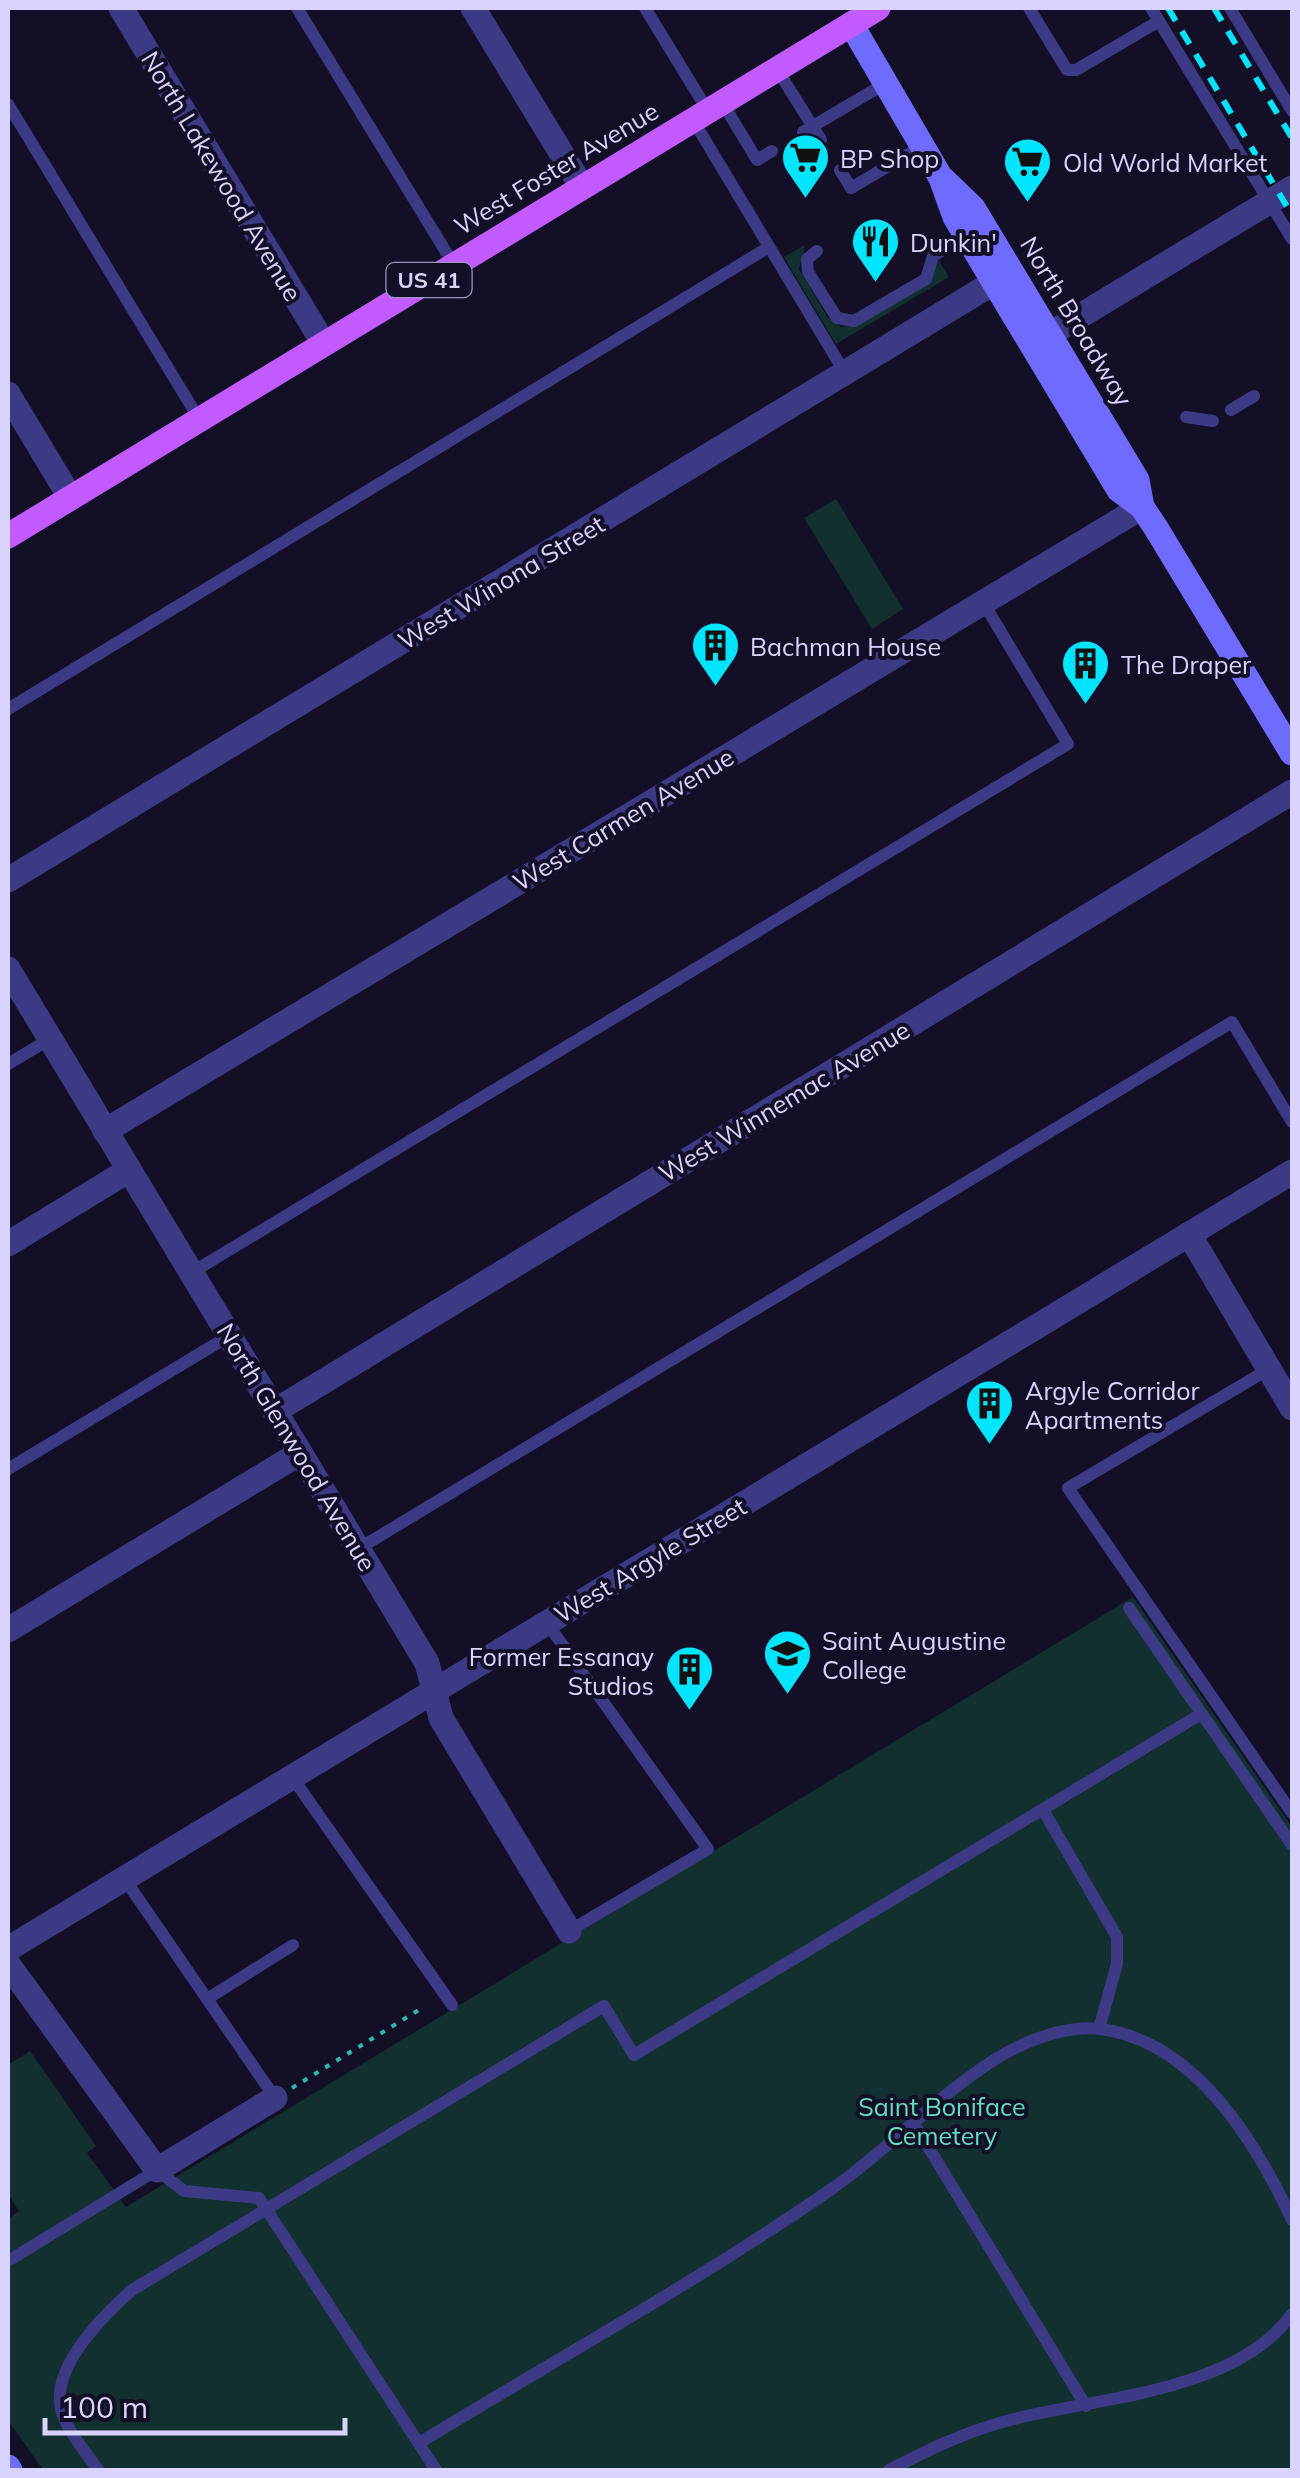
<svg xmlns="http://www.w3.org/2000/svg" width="1300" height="2478" font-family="Mulish,sans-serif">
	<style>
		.green { fill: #12302f }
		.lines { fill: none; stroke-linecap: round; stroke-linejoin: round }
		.path { stroke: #2fb8b0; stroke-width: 4; stroke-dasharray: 5 8; stroke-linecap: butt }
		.service { stroke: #3d3a85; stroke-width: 12 }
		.minor { stroke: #3d3a85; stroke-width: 25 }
		.secondary { stroke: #6f6bff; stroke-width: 25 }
		.primary { stroke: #c25bff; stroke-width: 25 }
		.rail { stroke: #00e5ff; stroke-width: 6; stroke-dasharray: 15 12; stroke-linecap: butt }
		.labels { text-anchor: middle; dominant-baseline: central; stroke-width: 8; stroke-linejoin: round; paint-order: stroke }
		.shield { fill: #130f26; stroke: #9e99be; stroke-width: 2.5 }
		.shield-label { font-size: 22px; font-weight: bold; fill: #d9d4ff }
		.poi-label { font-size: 25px; fill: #d9d4ff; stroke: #130f26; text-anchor: start }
		.street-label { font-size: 25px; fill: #d9d4ff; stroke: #130f26 }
		.park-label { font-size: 25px; fill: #5fe0c0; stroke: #130f26 }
	</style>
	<rect width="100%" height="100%" fill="#130f26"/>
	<g class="green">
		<polygon points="805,245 799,269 828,318 841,327 856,325 939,261 949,277 836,344 784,257"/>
		<polygon points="836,499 903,609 872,629 804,518"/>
		<polygon points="1133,1597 1292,1827 1292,2470 43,2470 8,2420 8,2219 19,2211 8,2194 8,2065 30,2051 96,2146 87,2153 126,2207"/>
	</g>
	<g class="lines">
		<polyline class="path" points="292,2088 422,2008"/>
		<g class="service">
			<polyline points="297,8 454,265"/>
			<polyline points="645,8 708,111"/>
			<polyline points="1029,8 1067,70 1076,70 1159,21"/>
			<polyline points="1151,8 1292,239"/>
			<polyline points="1230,8 1292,111"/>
			<polyline points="777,69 821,140"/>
			<polyline points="722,102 757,160 772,151"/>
			<polyline points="8,104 199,419"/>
			<polyline points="693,120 845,373"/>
			<polyline points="803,132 886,83"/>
			<polyline points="840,170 851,188 922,146"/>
			<polyline points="817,251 807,259 808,272 837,318 854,321 926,279 933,256 966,236"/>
			<polyline points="1231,410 1254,396"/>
			<polyline points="1186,417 1213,421"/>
			<polyline points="8,709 769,247"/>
			<polyline points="8,1064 50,1039"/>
			<polyline points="191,1273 1068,744 983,602"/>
			<polyline points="1269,1369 1068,1488 1292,1813"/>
			<polyline points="8,1469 229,1336"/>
			<polyline points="358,1549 1232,1022 1292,1122"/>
			<polyline points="1129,1608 1292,1845"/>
			<polyline points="547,1623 708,1849 569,1931"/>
			<polyline points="292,1777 452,2005"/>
			<polyline points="1043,1810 1117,1937 1117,1964 1099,2029"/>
			<polyline points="124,1878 275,2098"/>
			<polyline points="207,1999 293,1945"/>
			<polyline points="913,2122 1086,2406"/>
			<polyline points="8,2261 157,2170 184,2191 259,2198 436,2470"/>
			<path d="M419,2443C557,2359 700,2280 833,2188C889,2149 936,2097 994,2060C1024,2041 1065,2025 1101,2029C1196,2042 1256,2142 1292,2220"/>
			<path d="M98,2470C86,2452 66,2430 61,2409C51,2366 104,2315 132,2290L604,2006L634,2055L1201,1714"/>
			<path d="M889,2470C928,2450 967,2431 1010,2420C1097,2397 1235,2393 1292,2314"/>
		</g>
		<g class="minor">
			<polyline points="121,8 324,344"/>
			<polyline points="473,8 582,187"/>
			<polyline points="1032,345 1292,188"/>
			<polyline points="8,394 70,497"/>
			<polyline points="8,880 993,283"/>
			<polyline points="8,969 427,1663 441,1718 569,1931"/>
			<polyline points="105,1131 1142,507"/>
			<polyline points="1189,1234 1292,1408"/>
			<polyline points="8,1244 129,1170"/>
			<polyline points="275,1411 1292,792"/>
			<polyline points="8,1630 300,1453"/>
			<polyline points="8,1949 1292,1172"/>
			<polyline points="8,1964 157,2170 275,2098"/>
		</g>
		<g class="secondary">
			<polyline points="851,24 941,178 955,217 1119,490 1142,507 1156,528 1292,753"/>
			<polyline points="944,180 973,208 1137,480 1142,507"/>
			<polyline points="8,2467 10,2470"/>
		</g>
		<polyline class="primary" points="8,536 878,8"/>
		<g class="rail">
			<polyline points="1168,8 1292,215"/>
			<polyline points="1214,8 1292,138"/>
		</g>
	</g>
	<defs>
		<symbol id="supermarket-pin" viewBox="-11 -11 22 30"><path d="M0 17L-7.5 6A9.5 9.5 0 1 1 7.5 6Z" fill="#00e5ff" stroke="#130f26"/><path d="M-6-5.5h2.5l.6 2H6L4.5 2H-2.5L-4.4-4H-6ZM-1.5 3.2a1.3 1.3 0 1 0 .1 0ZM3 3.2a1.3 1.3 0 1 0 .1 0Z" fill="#111"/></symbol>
		<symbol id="restaurant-pin" viewBox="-11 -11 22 30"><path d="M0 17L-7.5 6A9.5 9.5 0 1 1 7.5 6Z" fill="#00e5ff" stroke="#130f26"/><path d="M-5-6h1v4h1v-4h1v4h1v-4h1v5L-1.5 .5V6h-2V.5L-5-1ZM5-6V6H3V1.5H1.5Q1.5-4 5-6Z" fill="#111"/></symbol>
		<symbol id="building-pin" viewBox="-11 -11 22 30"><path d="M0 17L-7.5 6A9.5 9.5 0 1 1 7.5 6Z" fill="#00e5ff" stroke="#130f26"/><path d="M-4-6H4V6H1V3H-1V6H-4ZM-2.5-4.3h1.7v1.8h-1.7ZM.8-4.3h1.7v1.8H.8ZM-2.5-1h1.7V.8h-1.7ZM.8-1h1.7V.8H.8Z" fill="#111"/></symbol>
		<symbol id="university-pin" viewBox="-11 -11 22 30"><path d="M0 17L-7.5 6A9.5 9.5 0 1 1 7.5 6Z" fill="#00e5ff" stroke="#130f26"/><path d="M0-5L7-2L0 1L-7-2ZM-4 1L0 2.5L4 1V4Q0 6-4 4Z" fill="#111"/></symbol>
	</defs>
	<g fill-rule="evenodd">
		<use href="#supermarket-pin" x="778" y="130" width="55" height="75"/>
		<use href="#supermarket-pin" x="1000" y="134" width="55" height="75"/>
		<use href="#restaurant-pin" x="848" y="214" width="55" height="75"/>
		<use href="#building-pin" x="688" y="618" width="55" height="75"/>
		<use href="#building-pin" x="1058" y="636" width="55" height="75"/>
		<use href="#building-pin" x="962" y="1376" width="55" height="75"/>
		<use href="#university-pin" x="760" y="1626" width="55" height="75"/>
		<use href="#building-pin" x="662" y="1642" width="55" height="75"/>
	</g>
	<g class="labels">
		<rect class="shield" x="386.5" y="263" width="85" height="34" rx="8"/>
		<g class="shield-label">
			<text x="429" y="280">US 41</text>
		</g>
		<g class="poi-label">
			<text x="840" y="158">BP Shop</text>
			<text x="1063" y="162">Old World Market</text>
			<text x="910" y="242">Dunkin'</text>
			<text x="750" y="646">Bachman House</text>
			<text x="1121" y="664">The Draper</text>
			<text x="1025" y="1390">Argyle Corridor<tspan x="1025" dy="29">Apartments</tspan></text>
			<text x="822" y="1640">Saint Augustine<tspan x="822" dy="29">College</tspan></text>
			<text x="654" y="1656" text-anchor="end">Former Essanay<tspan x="654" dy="29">Studios</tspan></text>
		</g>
		<g class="street-label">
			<text transform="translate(556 168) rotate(-31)">West Foster Avenue</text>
			<text transform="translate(222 176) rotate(59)">North Lakewood Avenue</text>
			<text transform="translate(1077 321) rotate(59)">North Broadway</text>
			<text transform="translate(501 582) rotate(-31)">West Winona Street</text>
			<text transform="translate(623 819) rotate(-31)">West Carmen Avenue</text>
			<text transform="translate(784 1101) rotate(-31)">West Winnemac Avenue</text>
			<text transform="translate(297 1447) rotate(59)">North Glenwood Avenue</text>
			<text transform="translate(650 1560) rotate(-31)">West Argyle Street</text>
		</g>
		<g class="park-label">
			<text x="942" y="2106">Saint Boniface<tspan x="942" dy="29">Cemetery</tspan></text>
		</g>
	</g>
	<rect width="1300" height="2478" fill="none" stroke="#d9d4ff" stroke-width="20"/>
	<path d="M45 2418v15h300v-15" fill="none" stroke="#d9d4ff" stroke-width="5"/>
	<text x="60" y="2418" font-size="30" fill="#d9d4ff" stroke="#130f26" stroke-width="8" paint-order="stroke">100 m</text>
</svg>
